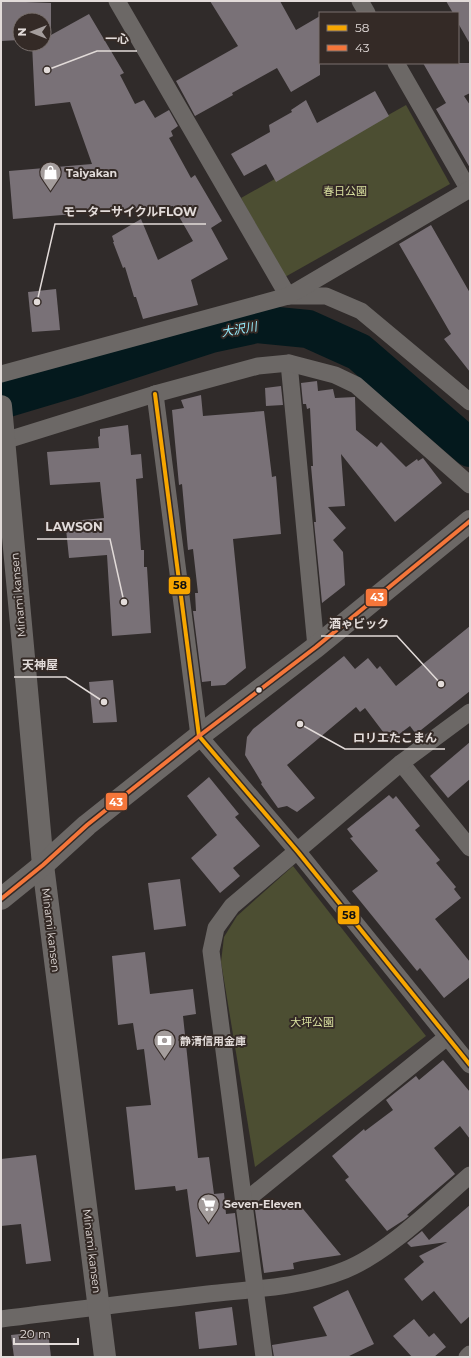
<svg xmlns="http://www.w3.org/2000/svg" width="471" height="1358" font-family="Montserrat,'Noto Sans JP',sans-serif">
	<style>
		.green { fill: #4c4e32 }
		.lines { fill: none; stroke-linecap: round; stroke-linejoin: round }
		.river { stroke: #04191d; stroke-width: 38 }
		.building { fill: #797177 }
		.street { stroke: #6c6866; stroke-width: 17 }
		.secondary { stroke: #6c6866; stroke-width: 22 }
		.bus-1-casing { stroke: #342a26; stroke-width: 7 }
		.bus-2-casing { stroke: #342a26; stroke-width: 7 }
		.bus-1 { stroke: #f7a600; stroke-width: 4 }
		.bus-2 { stroke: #f5763a; stroke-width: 4 }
		.bus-dot { fill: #e2dbd9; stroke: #342a26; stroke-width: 1.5 }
		.labels { text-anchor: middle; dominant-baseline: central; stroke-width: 4; stroke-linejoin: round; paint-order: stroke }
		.poi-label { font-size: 11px; font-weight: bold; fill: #e2dbd9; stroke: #342a26; text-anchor: start }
		.park-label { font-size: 11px; fill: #d9e09f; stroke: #342a26 }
		.street-label { font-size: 11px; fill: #e2dbd9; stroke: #342a26 }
		.water-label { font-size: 12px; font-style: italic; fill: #96ebfb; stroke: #342a26 }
		.leader { fill: none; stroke: #e2dbd9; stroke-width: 1.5 }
		.callout-dot { fill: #e2dbd9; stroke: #342a26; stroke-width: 1.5 }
		.callout-label { font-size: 12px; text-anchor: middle; font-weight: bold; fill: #e2dbd9; stroke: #342a26; stroke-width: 4; stroke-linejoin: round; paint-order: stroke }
		.line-badge { stroke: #342a26; stroke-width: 1.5 }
		.badge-label { font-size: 11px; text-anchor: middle; font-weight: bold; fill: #fff }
		.pale-badge-label { font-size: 11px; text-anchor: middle; font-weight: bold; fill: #111 }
	</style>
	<rect width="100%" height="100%" fill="#302b2a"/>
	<g class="green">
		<polygon points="406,105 450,184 285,277 241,198"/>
		<polygon points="293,866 426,1036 255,1167 221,962 224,937 237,916"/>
	</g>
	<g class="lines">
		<polyline class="river" points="1,400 78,377 211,334 257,324 308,329 359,352 470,448"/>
	</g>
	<g class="building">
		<polygon points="1,1 51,3 51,35 89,14 124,73 120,75 135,104 144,100 155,118 169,110 178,126 171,131 173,136 169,138 191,178 195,175 222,221 211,228 228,259 191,280 198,305 143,319 136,297 134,297 125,267 123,268 113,242 114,242 112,236 141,219 158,260 193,241 173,206 13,219 9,171 92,164 70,102 35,106 32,44 44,44 44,20 20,20 20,40 1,41"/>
		<polygon points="210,1 280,1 296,30 320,16 320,75 291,92 277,68 232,93 233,95 195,116 176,81 238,46"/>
		<polygon points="446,1 470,1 470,44 458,23 458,13 453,13"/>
		<polygon points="423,63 470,63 470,93 464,96 470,105 470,168 436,109 446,103"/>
		<polygon points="375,91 389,116 276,182 266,164 244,176 231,154 270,132 269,125 292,112 291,110 306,100 317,123"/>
		<polygon points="431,225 470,293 470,372 444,339 451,334 399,244"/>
		<polygon points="56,289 60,330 32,332 28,292"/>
		<polygon points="317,381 318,391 333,389 335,398 355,397 356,430 377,447 381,442 406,467 417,459 418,461 423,458 442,483 395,522 341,454 345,506 328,507 346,528 333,540 343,552 345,585 322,603 314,522 316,522 311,466 313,466 310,408 307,409 306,404 303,404 301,383"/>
		<polygon points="281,386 283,405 266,406 265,388"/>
		<polygon points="201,395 203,416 264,411 272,477 276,476 281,534 233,539 246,668 225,685 211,686 211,681 202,682 193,611 196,611 195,593 198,593 193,549 188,550 182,484 179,485 172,410 184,408 181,400"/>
		<polygon points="128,425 131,455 141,454 143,478 136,479 141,550 144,550 144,567 147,567 151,633 112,636 107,555 69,558 66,529 71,529 71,521 104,518 100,482 50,485 47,452 99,448 98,437 100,436 100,429"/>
		<polygon points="470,626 470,691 416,734 410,726 390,741 365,708 360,712 356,707 287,765 315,798 297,812 287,806 278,808 261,784 262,783 245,755 247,737 253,729 344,656 355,669 368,658 377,669 380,666 396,686"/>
		<polygon points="113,680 117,722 93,723 89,682"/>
		<polygon points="470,742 470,779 448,798 430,776"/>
		<polygon points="209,777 239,814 235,817 260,846 233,868 240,876 220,893 191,858 217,835 187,796"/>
		<polygon points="389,795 393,799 396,796 420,826 415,830 440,860 436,863 456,887 454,889 461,898 435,919 470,962 470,977 444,998 420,968 417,971 352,891 378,871 350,838 353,837 347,829"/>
		<polygon points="180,879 186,926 154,930 148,883"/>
		<polygon points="145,952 150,994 193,989 196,1014 183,1016 198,1158 209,1157 214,1194 224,1193 226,1214 235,1213 240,1252 196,1257 187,1189 176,1191 175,1186 135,1190 126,1107 151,1105 144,1049 137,1050 133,1023 118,1025 112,956"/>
		<polygon points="443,1060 470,1092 470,1139 460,1126 434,1148 455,1174 407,1215 409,1216 404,1220 387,1231 345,1180 349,1177 332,1156 364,1129 365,1131 393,1110 386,1100 416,1076 419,1080"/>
		<polygon points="36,1155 51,1261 26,1264 21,1224 1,1226 1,1159"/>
		<polygon points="299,1204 341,1255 301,1261 293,1263 294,1269 264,1273 255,1210"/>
		<polygon points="470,1205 470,1316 461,1324 434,1291 422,1301 404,1279 424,1262 419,1256 447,1242 411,1247 407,1243 422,1231 429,1240"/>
		<polygon points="348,1290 374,1344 347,1357 274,1357 272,1345 327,1336 313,1307"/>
		<polygon points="232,1307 237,1345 199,1349 195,1312"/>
		<polygon points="414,1319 429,1337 434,1333 446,1347 434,1357 412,1357 393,1336"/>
		<polygon points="48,1331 51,1357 14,1357 11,1335"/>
	</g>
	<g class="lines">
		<g class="street">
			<polyline points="117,1 288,296"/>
			<polyline points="360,1 367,13"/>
			<polyline points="396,63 469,190"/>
			<polyline points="288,296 326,296 361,311 470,402"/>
			<polyline points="289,363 316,647"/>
			<polyline points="1,374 288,296 470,189"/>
			<polyline points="155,394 199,736 298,852 470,1065"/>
			<polyline points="1,442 155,394 258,366 289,363 335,375 356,385 470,485"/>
			<polyline points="401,763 470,848"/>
			<polyline points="244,1202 447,1037"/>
			<path d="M1,1319C70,1310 139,1302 208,1294C253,1289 303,1287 345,1270C388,1253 434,1206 470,1175"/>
			<polyline points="264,1357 211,951 216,928 232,906 401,763 470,712"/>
			<polyline points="467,1357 470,1354"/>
		</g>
		<g class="secondary">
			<polyline points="1,406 43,865 105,1357"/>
			<polyline points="1,899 43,865 87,825 199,736 316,647 470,521"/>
		</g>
		<defs>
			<polyline id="bus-1" points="155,394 199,736 298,852 470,1065"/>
			<polyline id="bus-2" points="1,899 43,865 87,825 199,736 316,647 470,521"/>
		</defs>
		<use href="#bus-1" class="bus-1-casing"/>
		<use href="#bus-2" class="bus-2-casing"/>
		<use href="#bus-1" class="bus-1"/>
		<use href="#bus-2" class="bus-2"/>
	</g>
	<defs>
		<symbol id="shop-pin" viewBox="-11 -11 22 30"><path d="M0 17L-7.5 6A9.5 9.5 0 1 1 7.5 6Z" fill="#a49d9c" stroke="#342a26"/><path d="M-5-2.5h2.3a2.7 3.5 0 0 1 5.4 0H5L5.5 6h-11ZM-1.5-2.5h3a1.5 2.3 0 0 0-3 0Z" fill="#fff"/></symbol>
		<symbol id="bank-pin" viewBox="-11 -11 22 30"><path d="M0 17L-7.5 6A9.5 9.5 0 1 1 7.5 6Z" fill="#a49d9c" stroke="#342a26"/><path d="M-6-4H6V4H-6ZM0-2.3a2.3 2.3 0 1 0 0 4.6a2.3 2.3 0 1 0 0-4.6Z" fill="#fff"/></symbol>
		<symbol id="supermarket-pin" viewBox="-11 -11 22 30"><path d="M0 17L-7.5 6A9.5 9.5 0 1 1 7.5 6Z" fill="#a49d9c" stroke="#342a26"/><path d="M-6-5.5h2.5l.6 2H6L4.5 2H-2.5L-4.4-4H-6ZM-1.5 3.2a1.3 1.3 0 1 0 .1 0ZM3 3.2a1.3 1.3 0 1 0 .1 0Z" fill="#fff"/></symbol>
	</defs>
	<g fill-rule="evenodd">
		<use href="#shop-pin" x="38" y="160" width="25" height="34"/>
		<use href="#bank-pin" x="152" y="1028" width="25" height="34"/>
		<use href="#supermarket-pin" x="196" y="1192" width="25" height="34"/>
	</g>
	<circle class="bus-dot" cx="259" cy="690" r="3.5"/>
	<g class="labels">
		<g class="poi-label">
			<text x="66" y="173">Taiyakan</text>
			<text x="180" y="1041">静清信用金庫</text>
			<text x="224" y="1204">Seven-Eleven</text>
		</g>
		<g class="park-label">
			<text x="345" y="191">春日公園</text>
			<text x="312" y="1022">大坪公園</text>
		</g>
		<g class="street-label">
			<text transform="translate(18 595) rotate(-95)">Minami kansen</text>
			<text transform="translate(51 930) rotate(83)">Minami kansen</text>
			<text transform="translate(92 1251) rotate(83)">Minami kansen</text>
		</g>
		<g class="water-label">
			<text transform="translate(239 329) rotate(-10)">大沢川</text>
		</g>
	</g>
	<path class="leader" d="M47 70L97 51H137M37 302L55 224H206M124 602L110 539H37M441 684L397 636H321M104 702L66 677H14M300 724L345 749H445"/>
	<g class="callout-dot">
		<circle cx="47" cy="70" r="4"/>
		<circle cx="37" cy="302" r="4"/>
		<circle cx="124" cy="602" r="4"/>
		<circle cx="441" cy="684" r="4"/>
		<circle cx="104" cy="702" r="4"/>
		<circle cx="300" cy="724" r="4"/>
	</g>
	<g class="callout-label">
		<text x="117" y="43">一心</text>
		<text x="130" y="216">モーターサイクルFLOW</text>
		<text x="74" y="531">LAWSON</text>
		<text x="359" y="628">酒ゃビック</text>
		<text x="40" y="669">天神屋</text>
		<text x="395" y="742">ロリエたこまん</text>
	</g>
	<g class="line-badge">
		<rect x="168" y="576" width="23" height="19" rx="4" fill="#f7a600"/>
		<rect x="365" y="588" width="23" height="19" rx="4" fill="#f5763a"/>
		<rect x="105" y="792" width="23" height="19" rx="4" fill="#f5763a"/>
		<rect x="337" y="905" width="23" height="20" rx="4" fill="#f7a600"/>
	</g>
	<g class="badge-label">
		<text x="377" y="601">43</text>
		<text x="116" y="806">43</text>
	</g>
	<g class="pale-badge-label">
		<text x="180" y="589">58</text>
		<text x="349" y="919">58</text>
	</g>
	<rect width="471" height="1358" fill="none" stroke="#e2dbd9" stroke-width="4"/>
	<rect x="319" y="12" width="140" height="52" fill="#342a26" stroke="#7a716e"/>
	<rect x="327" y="25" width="20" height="6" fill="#f7a600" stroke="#7a716e"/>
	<text x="355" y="32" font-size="12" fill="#e2dbd9">58</text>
	<rect x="327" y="45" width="20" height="6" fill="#f5763a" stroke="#7a716e"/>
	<text x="355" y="52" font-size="12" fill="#e2dbd9">43</text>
	<g transform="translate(32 32) rotate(270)"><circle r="19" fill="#342a26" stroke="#7a716e"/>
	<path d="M0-3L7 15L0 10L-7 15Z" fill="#a49d9c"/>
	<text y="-6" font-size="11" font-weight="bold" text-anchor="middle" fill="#e2dbd9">N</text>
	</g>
	<path d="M14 1338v6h64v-6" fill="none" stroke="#e2dbd9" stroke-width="2"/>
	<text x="20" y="1338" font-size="12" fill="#e2dbd9" stroke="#342a26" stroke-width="3" paint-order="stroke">20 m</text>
</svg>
